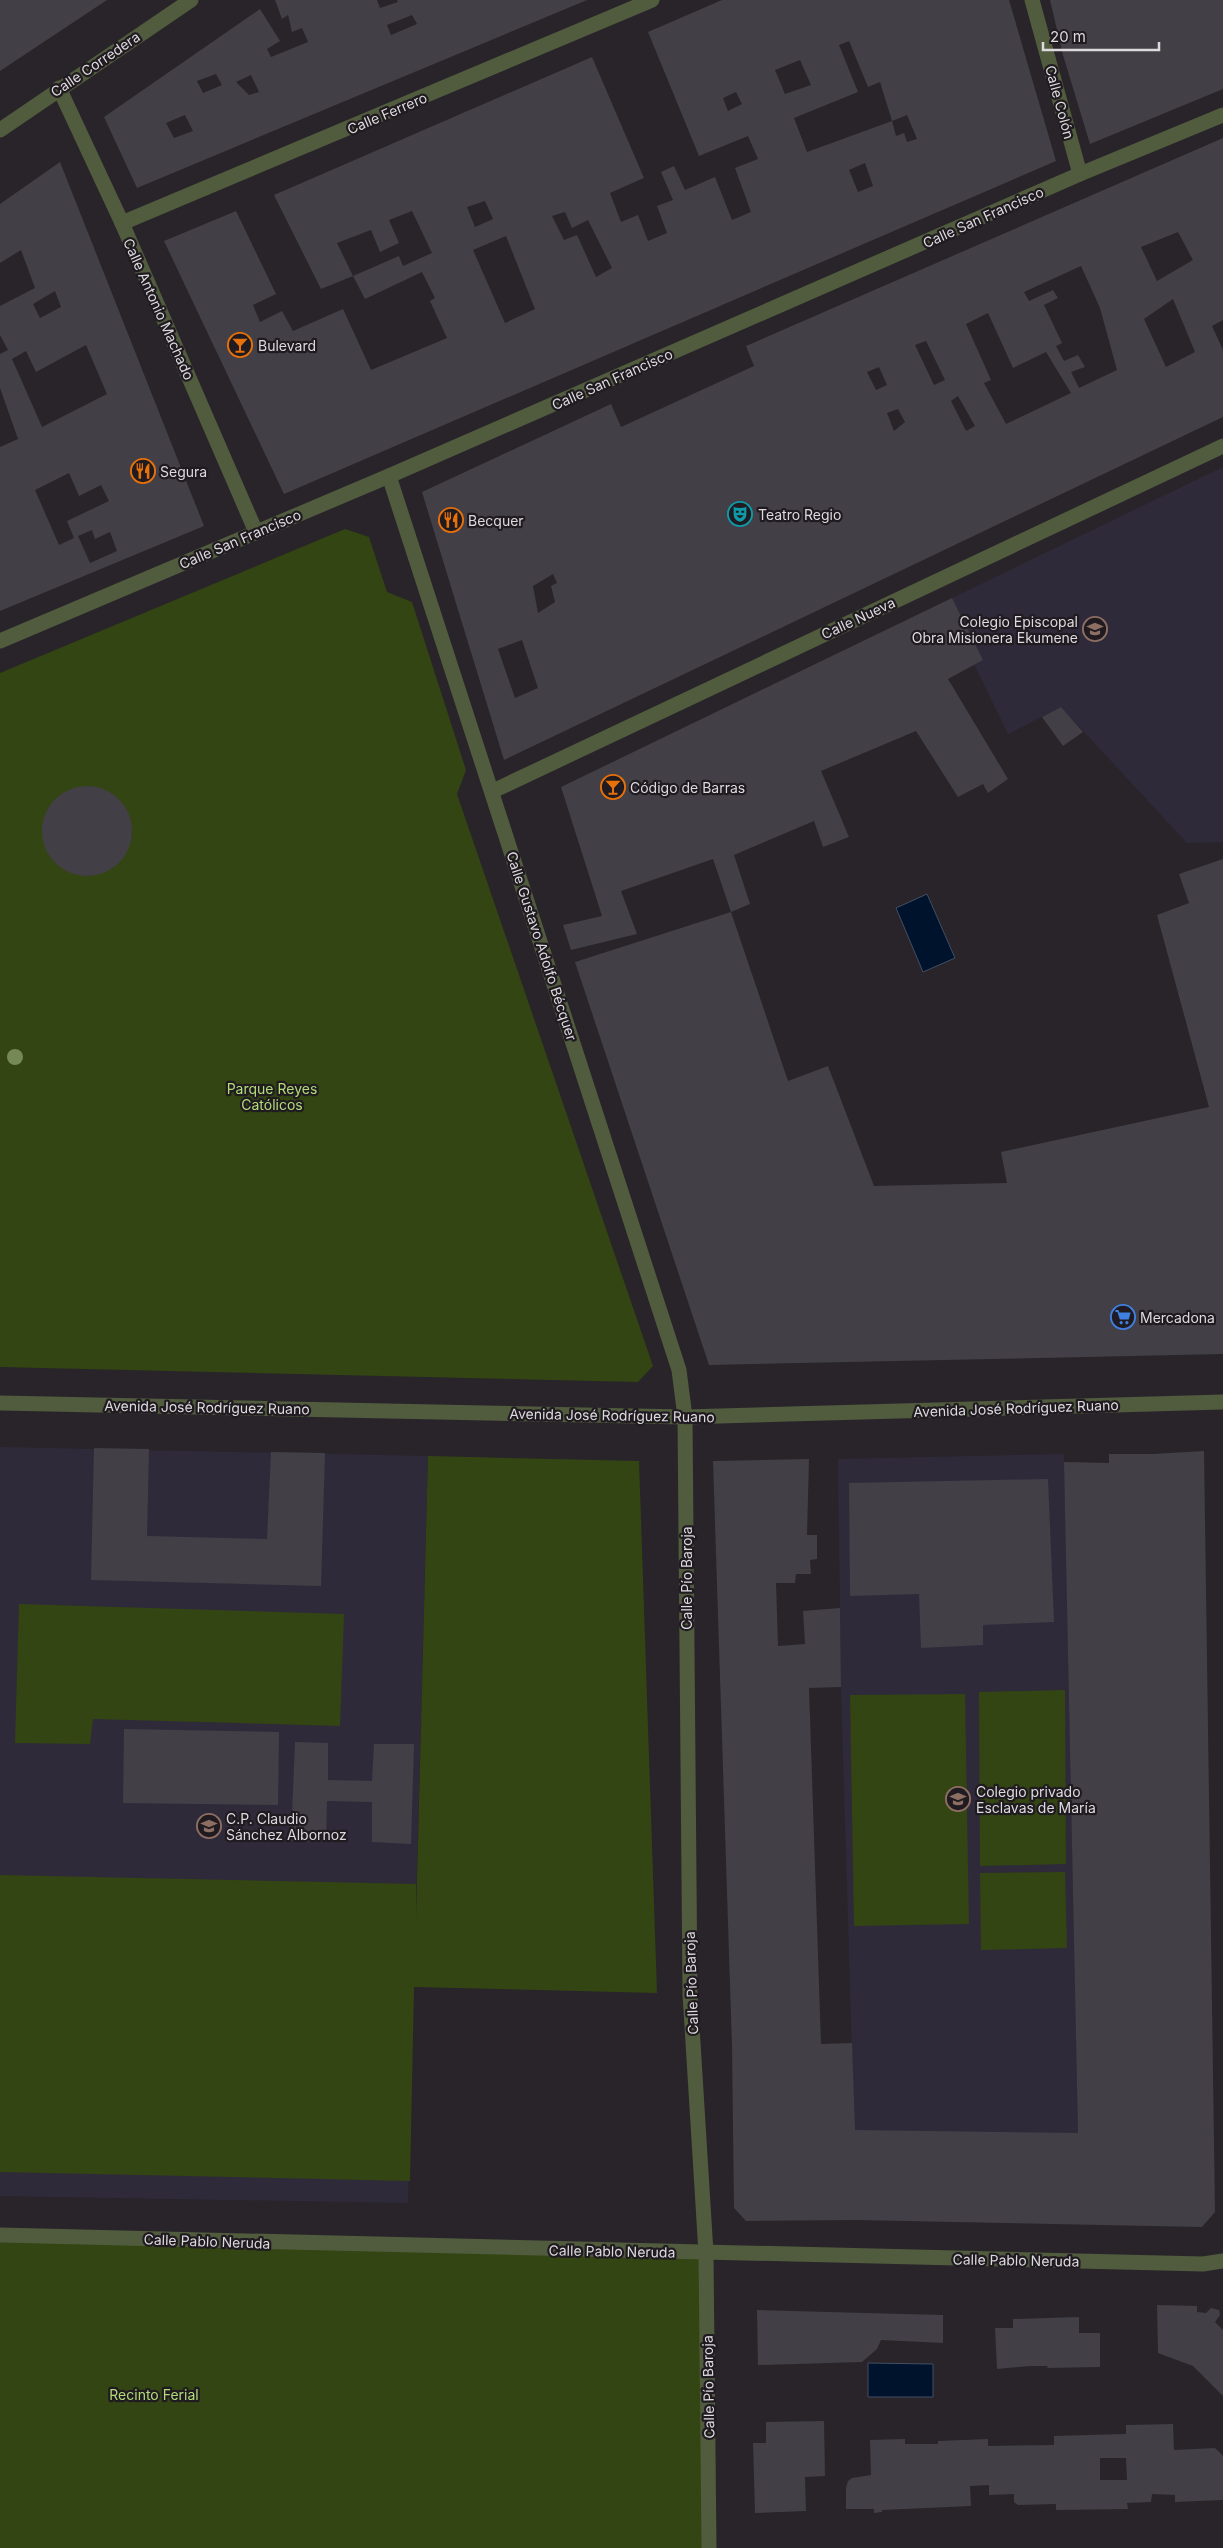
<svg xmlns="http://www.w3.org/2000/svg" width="1223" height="2548" font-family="Inter,sans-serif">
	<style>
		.education { fill: #2f2a3a }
		.green { fill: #334512 }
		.water { fill: #00132d; stroke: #424f62 }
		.building { fill: #423f46; fill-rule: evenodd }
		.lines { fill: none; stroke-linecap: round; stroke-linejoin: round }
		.minor { stroke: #515b3e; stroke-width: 15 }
		.tree { fill: #748955 }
		.labels { text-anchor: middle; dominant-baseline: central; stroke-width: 4.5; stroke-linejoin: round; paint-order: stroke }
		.street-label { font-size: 14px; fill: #dddade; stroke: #1f1b20 }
		.poi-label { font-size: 14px; fill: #dddade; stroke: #1f1b20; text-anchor: start }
		.park-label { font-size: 14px; fill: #b3db78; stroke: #1f1b20 }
	</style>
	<rect width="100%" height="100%" fill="#28242a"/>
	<g class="education">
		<polygon points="1223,467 1223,842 1187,843 1061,707 1008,734 974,664 983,660 952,598"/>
		<polygon points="0,1447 428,1456 408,2203 0,2196"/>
		<polygon points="1064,1454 1080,2224 857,2220 841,1687 838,1459"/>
	</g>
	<g class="green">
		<polygon points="345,529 369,537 387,592 412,602 466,770 457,794 653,1366 638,1382 0,1367 0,673"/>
		<polygon points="428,1456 639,1461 657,1993 414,1987 410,2181 0,2172 0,1875 416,1884 416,1918"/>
		<polygon points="19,1604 344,1614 340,1726 93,1719 90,1744 15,1743"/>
		<polygon points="1065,1690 1066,1864 980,1866 979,1692"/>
		<polygon points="965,1694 969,1924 854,1926 850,1695"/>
		<polygon points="1065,1872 1067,1948 981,1950 980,1873"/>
		<polygon points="0,2235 706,2253 709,2548 0,2548"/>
	</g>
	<g class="water">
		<polygon points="927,894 955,958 923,972 896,908"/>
		<polygon points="868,2363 933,2364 933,2397 868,2397"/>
	</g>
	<g class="building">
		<polygon points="0,0 107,0 0,71"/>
		<path d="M275,0H377L380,8L398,2L397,0H587L137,188L104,117L260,9L280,41L267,49L271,57L308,42L302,28L292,32L288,15L282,19ZM412,15L417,24L391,35L387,25ZM216,74L222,85L203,93L197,81ZM251,75L259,92L249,95L236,82ZM185,115L193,131L174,138L166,123Z"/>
		<path d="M722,0H1009L1056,161L284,494L164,241L236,211L276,294L253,305L260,322L282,311L293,331L343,309L371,370L447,338L430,301L435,298L422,272L365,299L353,276L321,289L274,195L592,57L644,178L610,193L621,222L638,215L648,241L667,233L657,206L673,200L661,172L674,166L685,190L715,177L732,220L751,212L735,168L758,159L748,136L699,156L648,32ZM849,41L868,87L880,82L892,121L807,152L794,118L858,92L839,45ZM800,60L811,85L785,94L775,70ZM736,92L742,104L728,111L723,98ZM907,115L917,139L907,142L904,133L896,136L892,121ZM865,163L873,186L858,192L849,170ZM485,201L493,219L475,227L467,207ZM412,211L432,253L403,266L399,256L353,276L337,243L371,230L380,252L399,243L389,220ZM565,212L572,228L588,220L612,268L596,277L577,235L564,240L552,216ZM506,236L535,309L505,323L473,250Z"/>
		<polygon points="1050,0 1223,0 1223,89 1090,144 1063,55"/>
		<path d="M1223,138V320L1212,326L1223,350V417L504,760L422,492L611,404L621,427L754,366L746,346ZM1178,232L1193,260L1157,281L1141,247ZM1081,266L1100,308L1117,370L1079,388L1071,372L1085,367L1078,355L1064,361L1056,346L1062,343L1044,305L1058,298L1053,290L1029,301L1024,292ZM1173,299L1195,352L1166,367L1144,319ZM988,313L1013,368L1046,352L1071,393L1006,424L984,383L991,380L966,324ZM926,341L945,380L934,385L915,345ZM879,367L887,385L876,390L867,372ZM958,396L975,426L966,431L951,401ZM898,409L905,422L894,431L887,413ZM553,574L557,583L551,586L555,602L538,613L533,586ZM522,640L538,688L515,698L498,649Z"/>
		<path d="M60,162L204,526L0,611V447L18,439L0,388V354L8,350L0,335V306L35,288L21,250L0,263V204ZM55,291L61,307L40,318L33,304ZM86,345L107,394L42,427L12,359L26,351L36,372ZM69,473L79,496L101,485L109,501L67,521L74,538L59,545L35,490ZM92,530L95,539L110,532L117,551L90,563L78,536Z"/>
		<polygon points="952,598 983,660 948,679 1008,779 988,793 983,784 958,797 916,731 821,771 849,837 823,847 814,821 734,855 750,904 731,912 713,859 621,891 637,934 571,950 563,925 602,916 561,787"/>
		<polygon points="1061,707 1083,732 1063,746 1042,717"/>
		<circle cx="87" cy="831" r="45"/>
		<polygon points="1223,859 1223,1354 709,1365 575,962 731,912 788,1081 828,1066 874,1186 1007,1183 1001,1152 1209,1107 1157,915 1189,903 1179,874"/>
		<polygon points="94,1448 149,1449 147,1536 267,1539 271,1452 325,1453 321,1586 91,1580"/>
		<polygon points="1204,1451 1215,2212 1202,2227 857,2220 746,2221 734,2208 732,2046 713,1461 809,1459 807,1535 817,1535 817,1559 810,1560 811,1574 796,1574 795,1583 776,1583 778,1646 805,1644 803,1611 840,1608 841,1687 809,1688 821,2044 852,2043 855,2130 1078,2133 1064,1462 1109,1463 1109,1454 1153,1454"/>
		<polygon points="1048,1479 1054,1622 983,1625 983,1645 921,1648 919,1594 850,1596 849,1483"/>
		<polygon points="124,1729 279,1732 278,1805 123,1803"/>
		<polygon points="295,1742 328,1743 328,1780 372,1781 374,1744 414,1744 411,1844 372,1842 372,1802 327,1801 326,1842 291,1841"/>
		<polygon points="1157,2305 1197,2306 1197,2312 1206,2313 1211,2308 1219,2310 1220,2315 1215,2322 1223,2330 1223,2396 1193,2366 1158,2353"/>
		<polygon points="757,2310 943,2315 943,2343 881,2340 877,2349 862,2362 758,2365"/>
		<polygon points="1079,2317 1079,2333 1100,2333 1100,2367 1047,2368 1048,2366 1030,2366 997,2369 995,2328 1013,2328 1013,2319"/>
		<polygon points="824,2421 825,2476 805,2477 806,2511 755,2513 753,2443 766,2443 766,2422"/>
		<path d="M1173,2424L1174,2450L1215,2448L1223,2456V2500L1175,2502V2495L1152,2494L1151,2502L1127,2503L1128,2509L1056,2510V2504L1018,2505L1014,2502V2494L989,2495V2485L970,2486L971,2506L882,2510V2512L874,2513V2509H846V2488L848,2481L852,2478L871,2475L870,2440L905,2439V2444H938V2441L988,2439V2446L1054,2445V2436L1126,2434V2425ZM1100,2458H1126L1127,2480H1100Z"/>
	</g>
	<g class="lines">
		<g class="minor">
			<polyline points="1032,0 1080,174"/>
			<polyline points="59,88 122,223 256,532"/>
			<polyline points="0,130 191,0"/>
			<polyline points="122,223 652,0"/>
			<polyline points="389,476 679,1370 685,1417 690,1994 706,2253 709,2548"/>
			<polyline points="0,641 389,476 1080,174 1223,115"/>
			<polyline points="493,791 1223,446"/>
			<polyline points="0,1403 685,1417 1223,1402"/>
			<polyline points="0,2235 1203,2264 1223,2261"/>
		</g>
	</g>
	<circle class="tree" cx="15" cy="1057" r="8"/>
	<defs>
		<symbol id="bar-ring" viewBox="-11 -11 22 22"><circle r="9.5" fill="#1f1b20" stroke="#e8710a" stroke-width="1.5"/><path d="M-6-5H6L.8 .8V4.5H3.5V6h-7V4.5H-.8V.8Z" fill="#e8710a"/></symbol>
		<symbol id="restaurant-ring" viewBox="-11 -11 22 22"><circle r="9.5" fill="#1f1b20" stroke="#e8710a" stroke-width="1.5"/><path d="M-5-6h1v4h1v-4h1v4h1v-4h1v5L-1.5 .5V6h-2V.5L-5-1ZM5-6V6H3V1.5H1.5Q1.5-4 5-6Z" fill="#e8710a"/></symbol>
		<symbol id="theatre-ring" viewBox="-11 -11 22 22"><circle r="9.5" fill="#1f1b20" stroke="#0f9aa8" stroke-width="1.5"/><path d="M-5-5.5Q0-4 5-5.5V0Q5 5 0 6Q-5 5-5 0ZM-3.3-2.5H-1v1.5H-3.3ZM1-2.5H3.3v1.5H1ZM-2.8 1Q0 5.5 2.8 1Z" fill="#0f9aa8"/></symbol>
		<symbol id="school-ring" viewBox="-11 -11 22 22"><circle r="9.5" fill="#1f1b20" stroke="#8d6e63" stroke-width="1.5"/><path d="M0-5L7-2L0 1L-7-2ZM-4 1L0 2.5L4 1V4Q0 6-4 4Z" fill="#8d6e63"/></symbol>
		<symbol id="supermarket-ring" viewBox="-11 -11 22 22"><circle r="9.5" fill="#1f1b20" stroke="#3f7fe0" stroke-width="1.5"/><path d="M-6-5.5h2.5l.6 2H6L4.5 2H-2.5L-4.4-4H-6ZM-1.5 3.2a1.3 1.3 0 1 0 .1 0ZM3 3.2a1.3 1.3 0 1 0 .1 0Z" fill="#3f7fe0"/></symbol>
		<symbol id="university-ring" viewBox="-11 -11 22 22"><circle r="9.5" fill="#1f1b20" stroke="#8d6e63" stroke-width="1.5"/><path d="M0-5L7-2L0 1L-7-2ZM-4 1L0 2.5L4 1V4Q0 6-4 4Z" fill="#8d6e63"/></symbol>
	</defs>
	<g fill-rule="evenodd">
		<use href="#bar-ring" x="226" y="331" width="28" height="28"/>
		<use href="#restaurant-ring" x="129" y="457" width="28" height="28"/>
		<use href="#theatre-ring" x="726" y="500" width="28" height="28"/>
		<use href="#restaurant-ring" x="437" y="506" width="28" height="28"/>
		<use href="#school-ring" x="1081" y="615" width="28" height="28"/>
		<use href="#bar-ring" x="599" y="773" width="28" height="28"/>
		<use href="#supermarket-ring" x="1109" y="1303" width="28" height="28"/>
		<use href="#school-ring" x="944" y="1785" width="28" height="28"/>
		<use href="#university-ring" x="195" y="1812" width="28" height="28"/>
	</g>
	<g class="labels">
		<g class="street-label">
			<text transform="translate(95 64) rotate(-34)">Calle Corredera</text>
			<text transform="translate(1060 102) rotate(75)">Calle Colón</text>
			<text transform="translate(387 113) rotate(-23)">Calle Ferrero</text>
			<text transform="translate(983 217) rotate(-24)">Calle San Francisco</text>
			<text transform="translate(159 309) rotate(66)">Calle Antonio Machado</text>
			<text transform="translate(612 379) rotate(-24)">Calle San Francisco</text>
			<text transform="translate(240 539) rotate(-23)">Calle San Francisco</text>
			<text transform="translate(858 618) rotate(-25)">Calle Nueva</text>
			<text transform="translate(542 946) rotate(72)">Calle Gustavo Adolfo Bécquer</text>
			<text transform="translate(207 1407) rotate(1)">Avenida José Rodríguez Ruano</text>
			<text transform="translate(1016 1408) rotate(-2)">Avenida José Rodríguez Ruano</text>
			<text transform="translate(612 1415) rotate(1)">Avenida José Rodríguez Ruano</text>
			<text transform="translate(686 1578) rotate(-90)">Calle Pío Baroja</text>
			<text transform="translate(691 1983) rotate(-92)">Calle Pío Baroja</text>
			<text transform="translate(207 2241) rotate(2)">Calle Pablo Neruda</text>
			<text transform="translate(612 2251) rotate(1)">Calle Pablo Neruda</text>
			<text transform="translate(1016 2260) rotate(1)">Calle Pablo Neruda</text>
			<text transform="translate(708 2387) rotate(-91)">Calle Pío Baroja</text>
		</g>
		<g class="poi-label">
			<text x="258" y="345">Bulevard</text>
			<text x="160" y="471">Segura</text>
			<text x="758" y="514">Teatro Regio</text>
			<text x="468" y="520">Becquer</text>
			<text x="1078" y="621" text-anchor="end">Colegio Episcopal<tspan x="1078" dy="16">Obra Misionera Ekumene</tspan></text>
			<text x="630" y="787">Código de Barras</text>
			<text x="1140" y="1317">Mercadona</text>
			<text x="976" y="1791">Colegio privado<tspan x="976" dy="16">Esclavas de María</tspan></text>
			<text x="226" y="1818">C.P. Claudio<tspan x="226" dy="16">Sánchez Albornoz</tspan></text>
		</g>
		<g class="park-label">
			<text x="272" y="1088">Parque Reyes<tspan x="272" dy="16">Católicos</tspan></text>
			<text x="154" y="2394">Recinto Ferial</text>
		</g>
	</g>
	<path d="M1043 42v8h116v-8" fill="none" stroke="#dddade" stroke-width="2.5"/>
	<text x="1050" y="42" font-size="15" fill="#dddade" stroke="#1f1b20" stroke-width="4" paint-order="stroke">20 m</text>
</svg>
